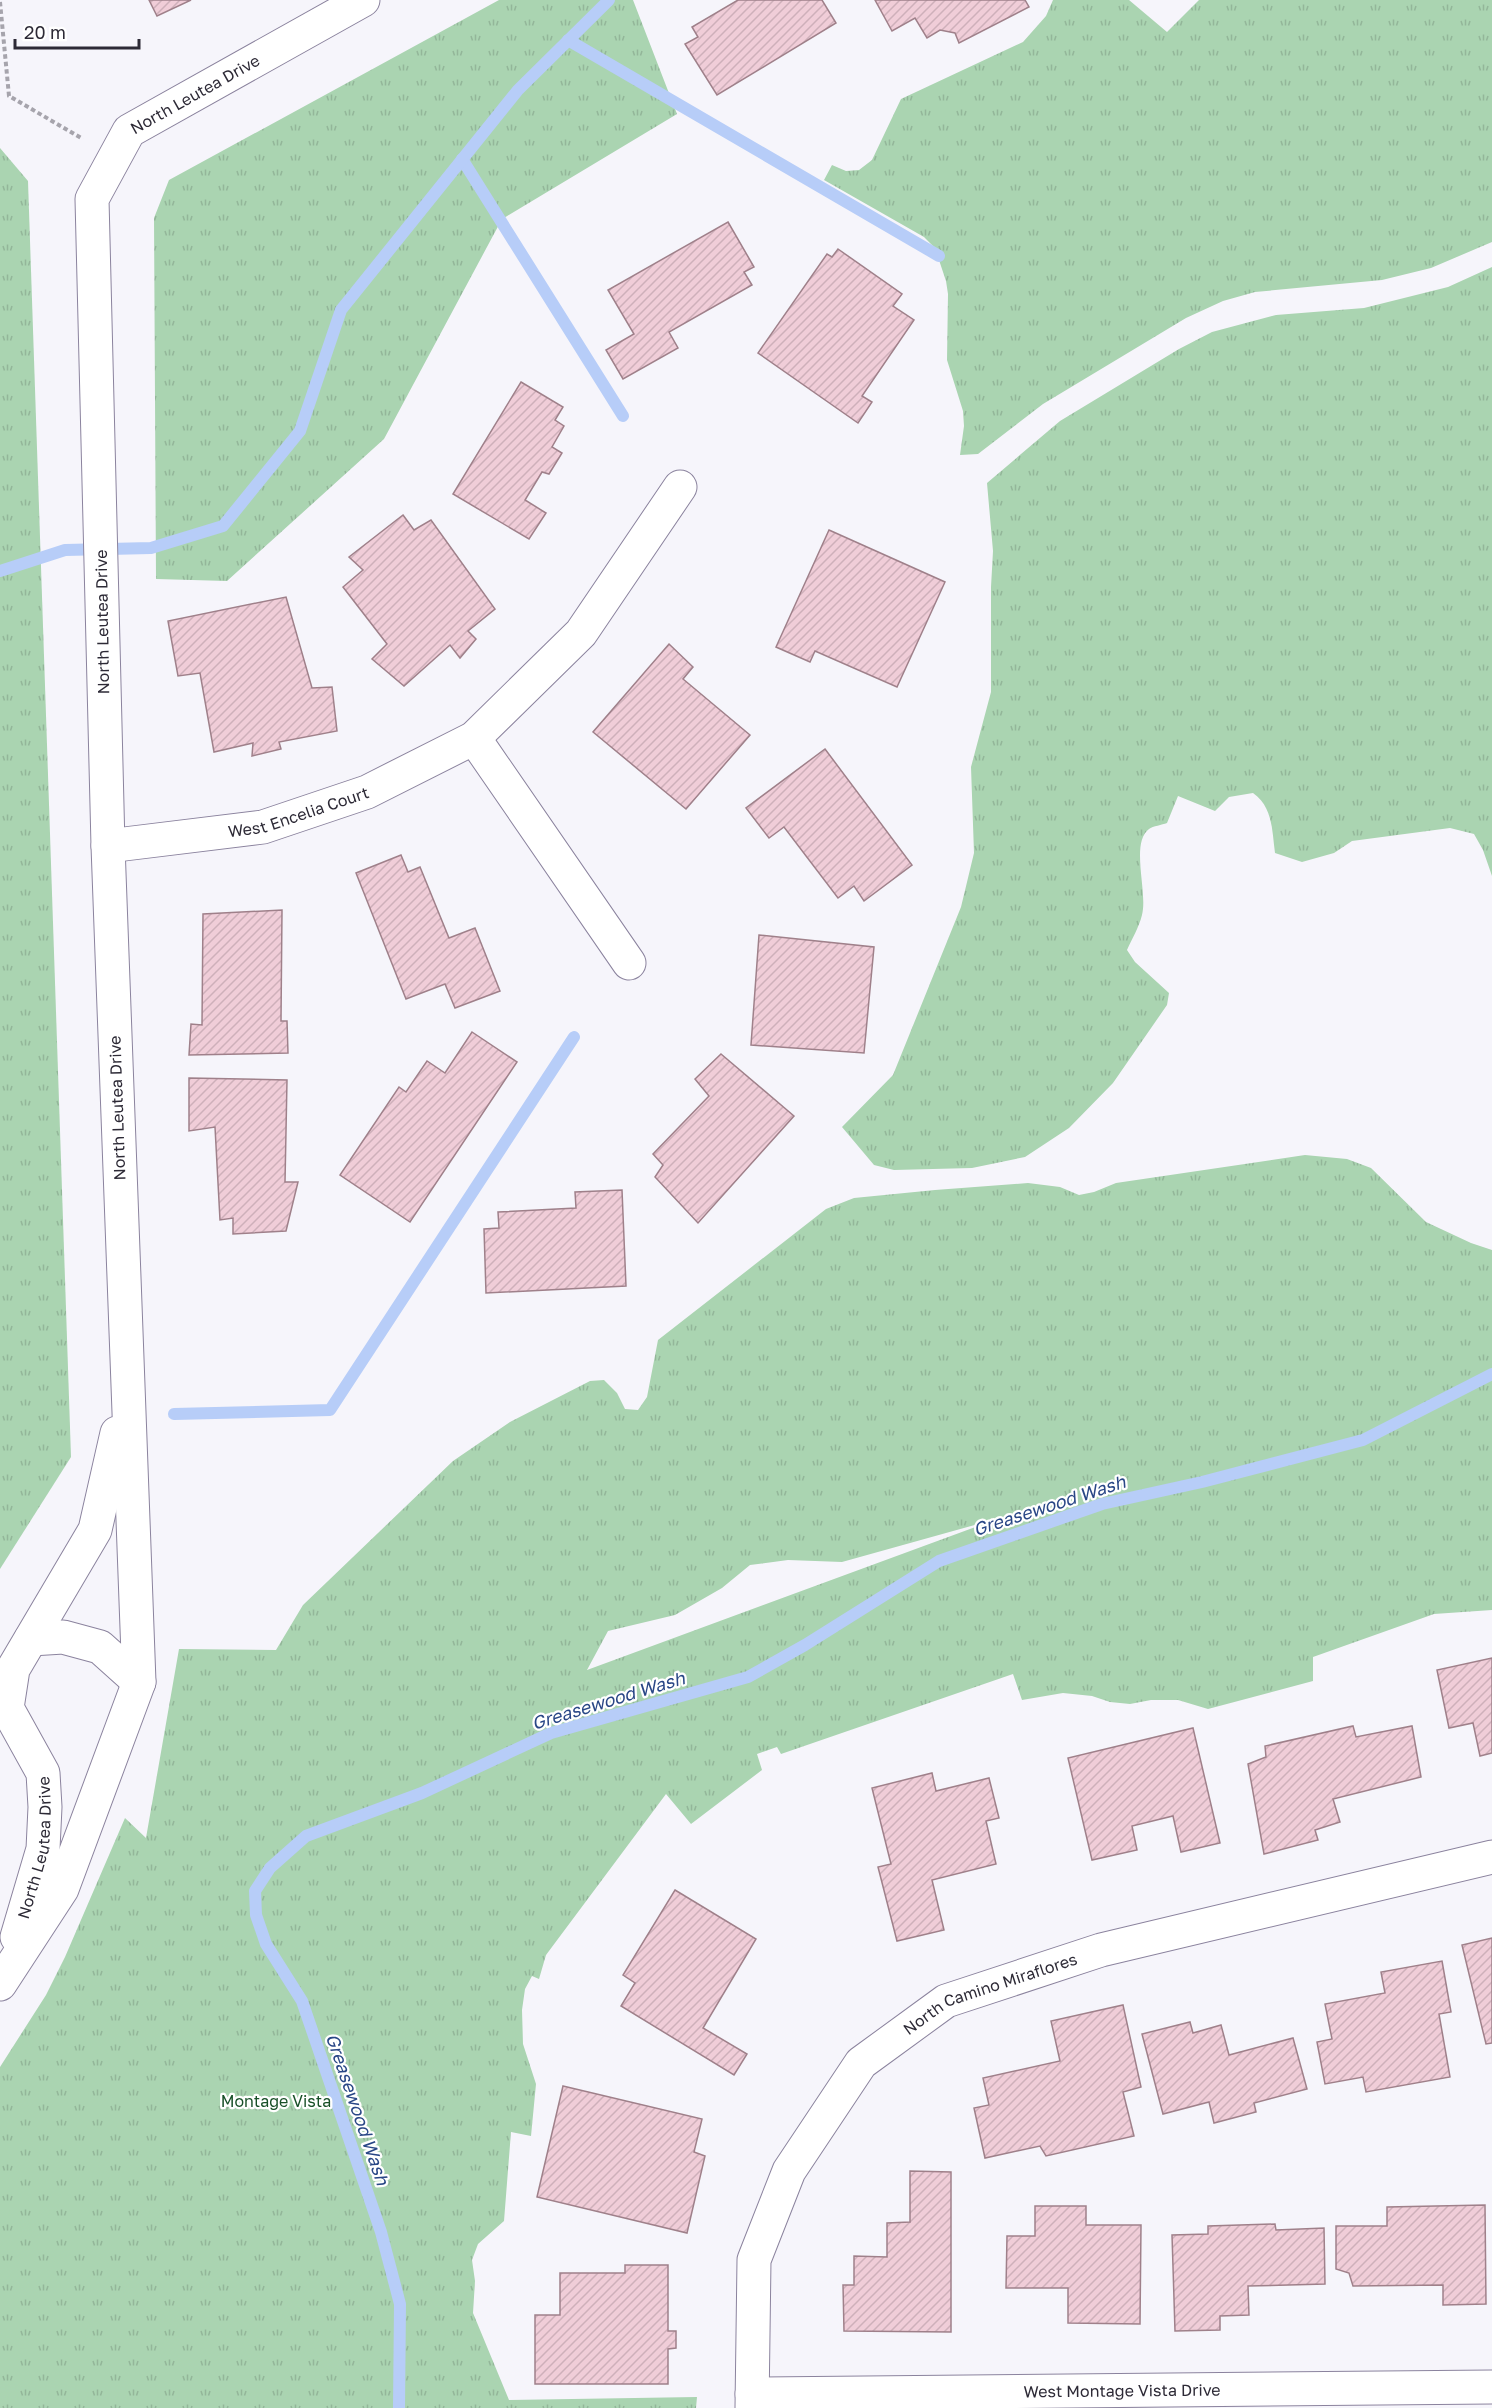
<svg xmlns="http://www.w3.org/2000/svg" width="1492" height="2408" font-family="'Golos Text',sans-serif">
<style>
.grass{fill:url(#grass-tufts);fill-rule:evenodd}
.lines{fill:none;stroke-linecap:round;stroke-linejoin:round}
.stream{stroke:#b7cdf8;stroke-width:12}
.building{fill:url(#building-hatch);stroke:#9f808a;stroke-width:1.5}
.minor-casing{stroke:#8b839e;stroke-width:35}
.path{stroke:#a6a4ac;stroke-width:4;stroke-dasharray:4.5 3;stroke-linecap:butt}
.minor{stroke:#fff;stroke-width:33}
.labels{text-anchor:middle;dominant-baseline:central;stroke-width:4.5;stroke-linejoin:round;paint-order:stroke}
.street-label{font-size:16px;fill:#2d2a36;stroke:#fff}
.park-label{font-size:16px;fill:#185028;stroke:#fff}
.water-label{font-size:18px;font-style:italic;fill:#294786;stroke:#fff}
</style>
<defs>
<pattern id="grass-tufts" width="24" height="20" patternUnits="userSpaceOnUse" patternTransform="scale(1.5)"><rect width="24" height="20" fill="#aad4b1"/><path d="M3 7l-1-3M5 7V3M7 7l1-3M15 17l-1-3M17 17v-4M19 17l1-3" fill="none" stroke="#93b699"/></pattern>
<pattern id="building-hatch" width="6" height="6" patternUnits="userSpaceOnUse" patternTransform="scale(1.5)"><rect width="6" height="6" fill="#f0cdd8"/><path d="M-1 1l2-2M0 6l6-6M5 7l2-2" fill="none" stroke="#ceb0ba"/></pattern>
</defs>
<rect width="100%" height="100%" fill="#f6f5fb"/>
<g class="grass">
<polygon points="499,0 633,0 677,114 502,219 384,439 227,581 156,579 154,218 169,180"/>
<polygon points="1053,0 1129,0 1167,32 1199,0 1492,0 1492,242 1431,268 1382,280 1255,292 1223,301 1186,318 1043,404 978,454 960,455 964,426 963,411 947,360 948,294 946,281 935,248 924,237 824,180 832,165 846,171 859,170 872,160 901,99 1023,42 1046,16"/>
<polygon points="0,148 28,181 71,1457 0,1569"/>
<path d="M1492 267V876L1483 850 1474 834 1450 828 1352 841 1334 853 1302 862 1275 853C1272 831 1273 807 1253 793L1229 797 1215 811 1178 796 1167 823C1162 825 1153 826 1149 829 1130 843 1148 892 1142 915 1139 927 1132 939 1127 950L1135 962 1169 993 1167 1005 1113 1083 1069 1128 1025 1157 972 1168 894 1170 874 1165 842 1127 893 1075 961 907 974 853 971 767 991 692V587L993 551 987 483 1060 421 1179 349 1212 332 1276 315 1364 308 1448 287Z"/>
<path d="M1305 1155 1347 1159 1371 1168 1426 1222 1471 1243 1492 1250V1610L1434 1614 1313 1657V1681L1208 1709 1178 1700H1151L1130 1704 1110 1702 1092 1696 1063 1693 1022 1700 1013 1674 781 1754 777 1747 757 1754 762 1770 691 1824 666 1794 546 1955 539 1979 532 1976 525 1989 522 2010 523 2044 536 2084 531 2136 511 2132 504 2221 478 2244 472 2260 475 2281 473 2313 509 2400 697 2397 696 2408H0V2067L46 1995 65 1957 125 1818 146 1838 179 1649 276 1650 303 1605 453 1461 510 1422 590 1381 604 1380 617 1393 625 1409 638 1410 647 1397 658 1340 826 1209 854 1198 935 1190 1028 1183 1060 1187 1079 1195 1094 1192 1116 1183ZM989 1521V1522L587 1670 608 1631 675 1615 722 1588 750 1565 788 1560 842 1562Z"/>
</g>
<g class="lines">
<g class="stream">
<polyline points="568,40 939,256"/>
<polyline points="462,159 623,416"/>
<polyline points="0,571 65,550 151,548 223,526 300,431 341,310 518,90 609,0"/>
<polyline points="174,1414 330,1410 574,1037"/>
<polyline points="399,2408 400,2304 381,2232 302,2001 266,1944 256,1915 255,1891 270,1868 306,1836 422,1793 551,1733 748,1677 805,1645 939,1561 1102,1504 1202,1482 1363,1440 1492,1374"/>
</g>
</g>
<g class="building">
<polygon points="149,0 191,0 157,16"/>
<polygon points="738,0 822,0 836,23 717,95 685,44 698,37 692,27"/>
<polygon points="875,0 1025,0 1029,7 959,43 955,33 940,30 927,38 915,18 892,31"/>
<polygon points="728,222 754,267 744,272 752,285 669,332 678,348 623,379 606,350 634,334 608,290"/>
<polygon points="838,249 902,294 893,306 914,320 862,396 872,402 858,423 758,353 827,254 832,257"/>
<polygon points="521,382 563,407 555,420 564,426 552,447 562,453 549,474 542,472 525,500 546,513 529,539 453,494"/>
<polygon points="403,515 414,530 431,520 495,609 468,631 476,639 460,658 450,645 404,686 372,659 387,644 343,587 363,570 349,557"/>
<polygon points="829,530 945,582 897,687 815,651 810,662 776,647"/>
<polygon points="286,597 312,688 332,687 337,731 279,742 281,749 252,756 253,743 214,752 200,673 178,676 168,621"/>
<polygon points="669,644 693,667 683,679 750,735 686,809 593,732"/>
<polygon points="825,749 912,865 864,901 854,886 838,898 784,827 769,838 746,808"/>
<polygon points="401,855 408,872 420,867 449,938 475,928 500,991 455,1008 445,984 406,999 356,873"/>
<polygon points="282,910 281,1021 287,1021 288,1053 189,1055 191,1024 202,1025 203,914"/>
<polygon points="759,935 874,947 864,1053 751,1045"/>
<polygon points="472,1032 517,1062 410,1222 340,1175 399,1087 406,1092 427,1061 445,1073"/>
<polygon points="721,1054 794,1116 698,1223 655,1177 663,1165 653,1154 709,1096 695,1079"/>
<polygon points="189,1078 287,1080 285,1182 298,1182 286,1231 233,1234 233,1218 220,1220 215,1127 189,1131"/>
<polygon points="622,1190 626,1286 486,1293 484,1229 499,1228 498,1212 576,1208 575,1192"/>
<polygon points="1492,1658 1492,1753 1480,1756 1473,1723 1449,1728 1437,1670"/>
<polygon points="1353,1726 1356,1737 1412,1726 1421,1777 1333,1799 1340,1822 1315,1830 1318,1840 1264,1854 1248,1764 1266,1757 1265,1746"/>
<polygon points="1193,1728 1220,1843 1181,1852 1173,1816 1132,1826 1137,1850 1092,1860 1068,1758"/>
<polygon points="932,1773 936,1791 989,1778 999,1818 986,1821 996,1864 932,1880 944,1930 897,1941 878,1867 891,1864 872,1788"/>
<polygon points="675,1890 756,1939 703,2028 747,2054 734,2075 621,2006 635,1983 623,1975"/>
<polygon points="1492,1938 1492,2043 1486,2044 1462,1945"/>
<polygon points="1442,1961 1451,2012 1439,2014 1450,2077 1366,2092 1363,2077 1325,2084 1317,2042 1332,2039 1325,2004 1385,1993 1381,1972"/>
<polygon points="1123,2005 1141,2087 1123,2092 1134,2136 1046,2156 1040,2146 985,2158 974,2108 989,2105 983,2078 1060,2061 1051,2021"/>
<polygon points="1190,2022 1193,2033 1221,2025 1229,2055 1293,2038 1307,2089 1254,2103 1256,2112 1214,2123 1209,2102 1163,2114 1142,2034"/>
<polygon points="563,2086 702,2119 694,2152 705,2156 687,2233 537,2197"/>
<polygon points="910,2171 951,2172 951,2332 844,2331 843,2285 854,2285 854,2256 887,2257 887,2223 910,2222"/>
<polygon points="1485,2205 1486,2304 1443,2305 1443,2285 1353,2286 1349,2273 1336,2269 1336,2226 1387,2226 1387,2207"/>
<polygon points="1035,2206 1086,2206 1086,2225 1141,2225 1140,2324 1068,2323 1068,2288 1006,2288 1007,2236 1035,2236"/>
<polygon points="1275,2224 1276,2230 1324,2228 1325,2284 1248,2286 1249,2315 1220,2316 1220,2330 1175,2331 1172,2235 1208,2234 1208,2226"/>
<polygon points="625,2265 668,2265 668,2331 676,2331 676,2348 668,2349 668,2384 535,2384 535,2315 560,2315 560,2273 625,2273"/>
</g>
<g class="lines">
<defs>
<g id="minor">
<polyline points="474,738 629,963"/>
<path id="s1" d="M108 846 263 827 367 792 474 738 581 633 680 487"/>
<polyline points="31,1639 63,1637 100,1647 139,1682"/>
<path id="s2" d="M17 1937 43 1849 45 1807 43 1773 7 1708 13 1669 95 1530 117 1433"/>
<path id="s3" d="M0 1984 62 1889 139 1682 108 846 92 199 129 131 363 0"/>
<path id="s4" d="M752 2394 1492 2387"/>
<path id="s5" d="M752 2408 754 2260 789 2171 861 2063 946 2001 1101 1950 1492 1857"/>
</g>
</defs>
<use href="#minor" class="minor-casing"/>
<polyline class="path" points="0,2 9,96 83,139"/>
<use href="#minor" class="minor"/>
</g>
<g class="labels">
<g class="street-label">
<text stroke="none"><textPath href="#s3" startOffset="1971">North Leutea Drive</textPath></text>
<text transform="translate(102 622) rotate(-91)">North Leutea Drive</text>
<text stroke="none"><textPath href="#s1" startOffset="194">West Encelia Court</textPath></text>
<text transform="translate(117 1108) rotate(-92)">North Leutea Drive</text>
<text stroke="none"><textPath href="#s2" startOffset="92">North Leutea Drive</textPath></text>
<text stroke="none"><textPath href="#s5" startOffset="522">North Camino Miraflores</textPath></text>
<text stroke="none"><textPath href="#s4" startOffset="370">West Montage Vista Drive</textPath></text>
</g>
<g class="park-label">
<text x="276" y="2101">Montage Vista</text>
</g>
<g class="water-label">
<text transform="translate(1049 1505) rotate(-18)">Greasewood Wash</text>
<text transform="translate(608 1700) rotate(-17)">Greasewood Wash</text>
<text transform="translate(358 2109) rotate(71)">Greasewood Wash</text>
</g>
</g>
<path d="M15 39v9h124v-9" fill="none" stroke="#2d2a36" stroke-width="3"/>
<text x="24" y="39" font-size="18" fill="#2d2a36" stroke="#ffffff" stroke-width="4.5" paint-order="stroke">20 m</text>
</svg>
